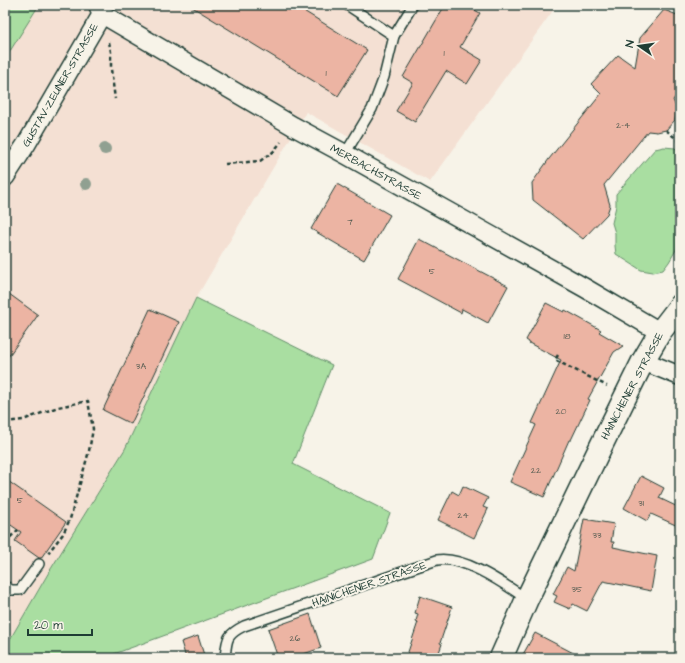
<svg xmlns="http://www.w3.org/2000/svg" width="685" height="663" font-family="'Architects Daughter',sans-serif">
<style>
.built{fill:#f4e0d3}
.green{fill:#a9dea1;stroke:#648e6a}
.building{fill:#ecb4a3;stroke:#1f3d34}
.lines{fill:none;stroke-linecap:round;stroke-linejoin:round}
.service-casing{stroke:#1f3d34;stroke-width:12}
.minor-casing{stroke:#1f3d34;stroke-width:21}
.secondary-casing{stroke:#1f3d34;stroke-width:25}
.path{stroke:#1f3d34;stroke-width:2.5;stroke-dasharray:4 3;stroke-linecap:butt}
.service{stroke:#f7f3e8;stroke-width:9}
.minor{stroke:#f7f3e8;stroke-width:18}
.secondary{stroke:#f7f3e8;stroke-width:22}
.tree{fill:#90a091}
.labels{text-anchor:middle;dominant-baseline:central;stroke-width:4;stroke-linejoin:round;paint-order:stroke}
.number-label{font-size:9px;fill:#525b50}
.street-label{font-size:11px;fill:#1f3d34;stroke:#f7f3e8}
</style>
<rect width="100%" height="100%" fill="#f7f3e8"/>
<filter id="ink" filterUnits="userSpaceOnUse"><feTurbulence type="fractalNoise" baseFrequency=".025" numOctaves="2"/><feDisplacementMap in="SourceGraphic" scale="8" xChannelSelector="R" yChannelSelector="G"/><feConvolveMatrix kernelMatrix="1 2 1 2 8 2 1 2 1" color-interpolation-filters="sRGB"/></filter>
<g filter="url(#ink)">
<polygon class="built" points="5,5 557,5 430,182 306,112 196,298 125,449 49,572 5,648"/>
<g class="green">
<polygon points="5,5 39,5 5,59"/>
<polygon points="664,147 675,148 680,153 680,243 669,262 663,270 653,272 641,270 616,254 615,246 615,233 612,223 616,206 616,194 655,149"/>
<polygon points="196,298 332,365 293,464 390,513 373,559 103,658 5,658 5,648 49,572 125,449"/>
</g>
<g class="building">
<polygon points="189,5 294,5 367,50 338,96"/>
<polygon points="445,5 466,5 480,13 460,47 482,60 467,84 446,71 415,122 396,111 413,83 403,77"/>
<polygon points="664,10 680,16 680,91 673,100 677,109 675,120 666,130 657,132 648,131 604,185 610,205 607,214 583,239 533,200 532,183 549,159 601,94 591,84 618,55 635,67 640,38"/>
<polygon points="337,184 390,215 364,260 311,229"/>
<polygon points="419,239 508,286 488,323 462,309 461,313 398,279"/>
<polygon points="5,291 38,315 5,361"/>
<polygon points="546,303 564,312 565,310 601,330 599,332 623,346 614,352 588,399 590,400 571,440 569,440 544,497 510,482 536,425 532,423 561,360 529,343 529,342 526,340"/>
<polygon points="150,309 179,322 131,424 103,410"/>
<polygon points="641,476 664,488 659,498 680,508 680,527 651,514 647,521 624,508"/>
<polygon points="5,479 66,522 41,558 39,558 15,541 21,532 5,521"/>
<polygon points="463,486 488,498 483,507 488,509 474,538 438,520 452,491 459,495"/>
<polygon points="584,519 614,524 611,542 614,542 613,547 657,556 651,591 603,581 587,611 573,604 570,609 554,602 557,596 553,594 567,567 574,571"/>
<polygon points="420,596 452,607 440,643 442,644 437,658 406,658 418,622 416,621 418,614 415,613"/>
<polygon points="310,614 321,648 292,658 278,658 268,629"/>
<polygon points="535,633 583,658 521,658"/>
<polygon points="198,636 204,655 194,658 186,658 181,642"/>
</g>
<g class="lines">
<defs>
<g id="service">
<polyline points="347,5 394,36"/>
<polyline points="345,154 372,109 384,77 394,36 413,5"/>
<polyline points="5,586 11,590 20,590 39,564"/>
<path d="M225 658C227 639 226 635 244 626L437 560C465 556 504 584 527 599"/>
</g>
<g id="minor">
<polyline points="98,5 102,14 293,126 345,154 585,288 660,332"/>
<polyline points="5,177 27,143 102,14"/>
<polyline points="643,361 680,376"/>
</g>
<polyline id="secondary" points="501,658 527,599 602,444 643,361 660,332 680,306"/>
</defs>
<use href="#service" class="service-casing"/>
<use href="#minor" class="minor-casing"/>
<use href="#secondary" class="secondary-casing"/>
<g class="path">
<polyline points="5,5 6,5"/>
<polyline points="109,42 111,52 111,69 115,99"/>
<polyline points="666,130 680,142"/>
<polyline points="225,164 260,161 273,152 281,142"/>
<polyline points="558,355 555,360 607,386"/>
<polyline points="5,422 23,420 58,407 88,401 93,429 89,451 70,519 63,534 48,553"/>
<polyline points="5,542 18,530"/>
</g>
<use href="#service" class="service"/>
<use href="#minor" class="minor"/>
<use href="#secondary" class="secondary"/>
</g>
<g class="tree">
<circle cx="105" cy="149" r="6"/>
<circle cx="86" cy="184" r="6"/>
</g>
</g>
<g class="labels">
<g class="number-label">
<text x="444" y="53">1</text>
<text x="326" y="73">1</text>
<text x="623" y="125">2-4</text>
<text x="350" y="222">7</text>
<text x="432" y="271">5</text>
<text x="567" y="336">18</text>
<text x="141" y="366">3A</text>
<text x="561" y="411">20</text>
<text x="536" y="470">22</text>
<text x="20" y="500">5</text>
<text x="641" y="503">31</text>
<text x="463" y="515">24</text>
<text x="597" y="535">33</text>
<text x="577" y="589">35</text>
<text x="295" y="638">26</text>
</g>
<g class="street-label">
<text transform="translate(60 85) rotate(-60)">GUSTAV-ZEUNER-STRASSE</text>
<text transform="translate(376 172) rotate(29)">MERBACHSTRASSE</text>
<text transform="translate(632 386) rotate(-62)">HAINICHENER STRASSE</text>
<text transform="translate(369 584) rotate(-19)">HAINICHENER STRASSE</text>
</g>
</g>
<rect width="685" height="663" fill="none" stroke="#f7f3e8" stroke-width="20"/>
<rect x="10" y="10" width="665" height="643" fill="none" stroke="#1f3d34" stroke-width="1.5" filter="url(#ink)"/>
<g transform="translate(639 46) rotate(283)" stroke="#f7f3e8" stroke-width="3" paint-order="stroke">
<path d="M0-3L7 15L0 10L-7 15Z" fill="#1f3d34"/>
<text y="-6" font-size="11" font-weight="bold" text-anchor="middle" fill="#1f3d34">N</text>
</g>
<path d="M28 629v6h64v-6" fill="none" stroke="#1f3d34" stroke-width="2"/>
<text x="34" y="629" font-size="12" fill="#1f3d34" stroke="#f7f3e8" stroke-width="3" paint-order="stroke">20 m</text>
</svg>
